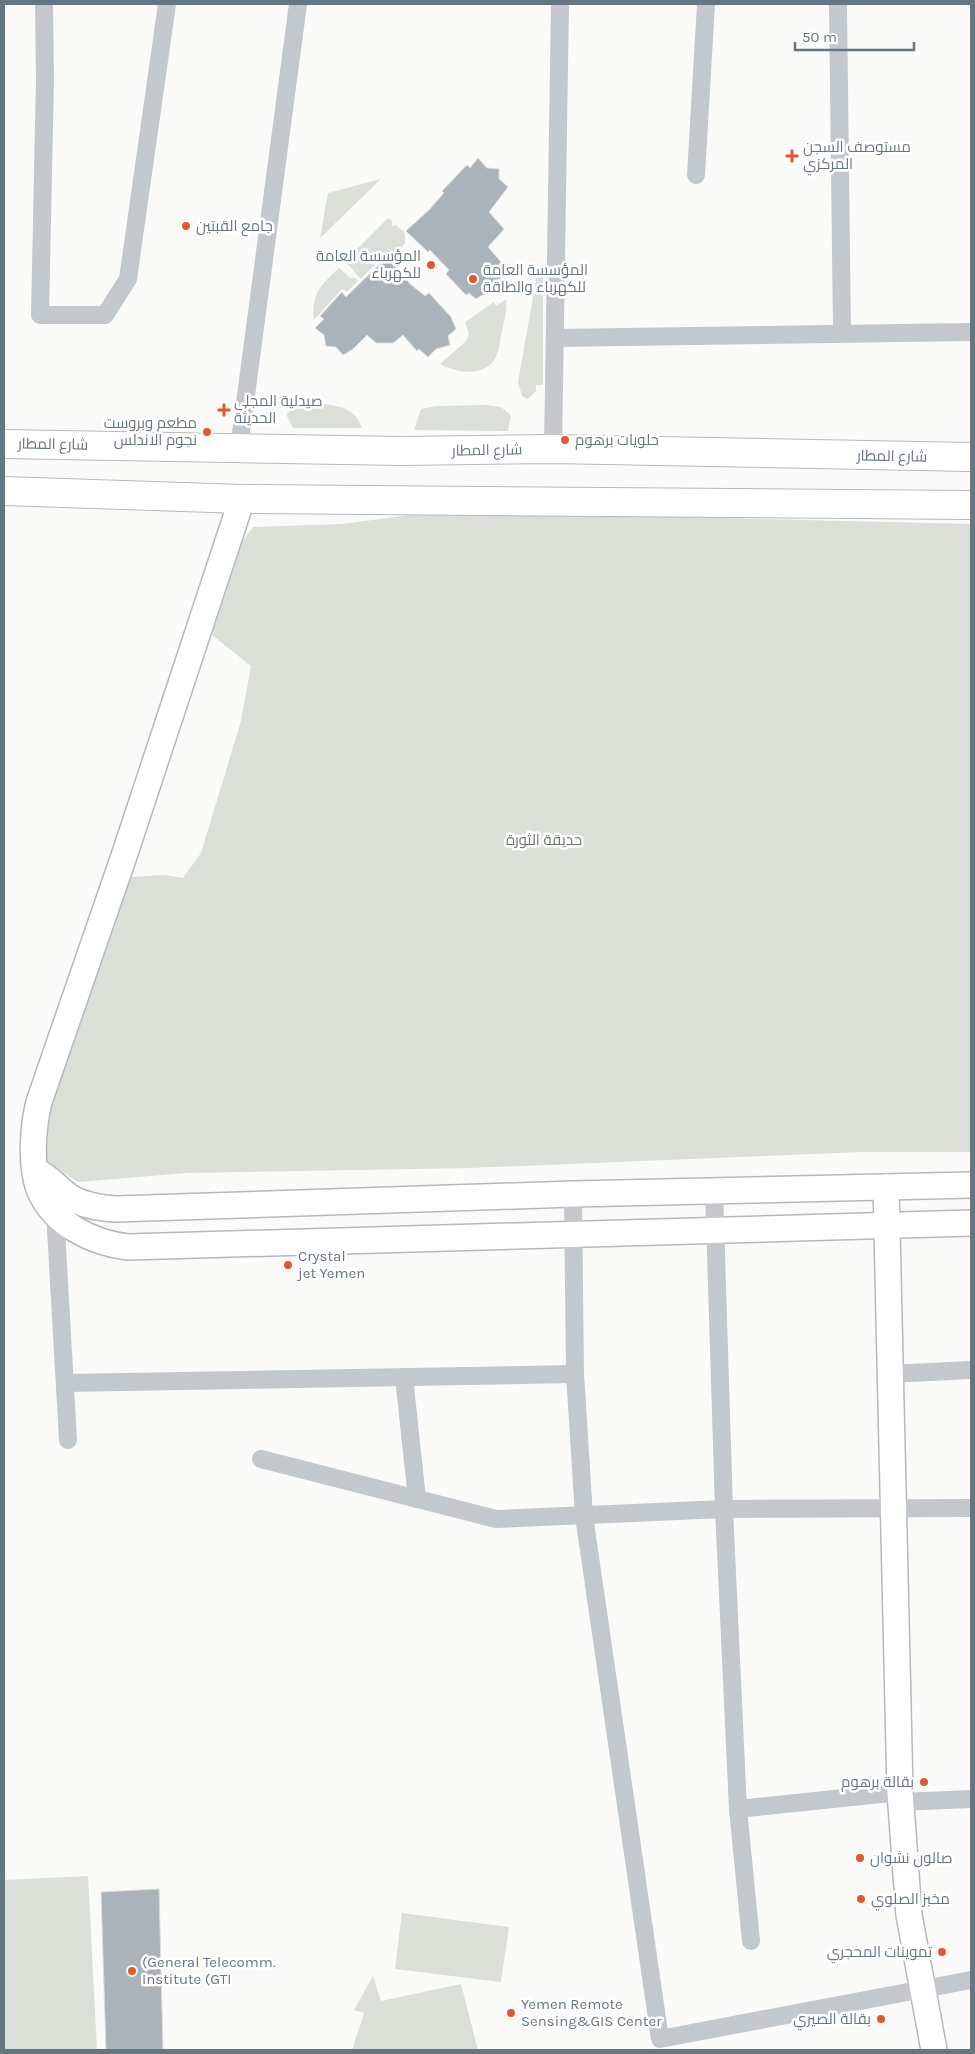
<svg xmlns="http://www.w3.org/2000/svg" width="975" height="2054" font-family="Karla,Cairo,sans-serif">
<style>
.green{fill:#dadfd7}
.building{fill:#aab3b9;stroke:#dcdcda}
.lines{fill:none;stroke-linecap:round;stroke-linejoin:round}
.secondary-casing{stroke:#b3babf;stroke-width:28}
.primary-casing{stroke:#b5babe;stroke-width:30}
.street{stroke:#c3c8cc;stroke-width:18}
.secondary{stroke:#fff;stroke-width:25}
.primary{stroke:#fff;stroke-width:28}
.poi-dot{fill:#e4572e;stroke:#fff;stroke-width:2}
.labels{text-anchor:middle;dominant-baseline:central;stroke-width:5;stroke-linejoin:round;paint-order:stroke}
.poi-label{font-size:15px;fill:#657683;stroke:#fff;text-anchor:start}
.street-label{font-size:15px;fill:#657683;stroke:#fff}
.park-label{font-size:15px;fill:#687a64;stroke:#fff}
</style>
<rect width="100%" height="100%" fill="#fafaf8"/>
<g class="green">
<polygon points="381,179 320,238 328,193"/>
<polygon points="388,218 392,221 392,226 396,225 405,233 405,243 392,259 379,260 361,279 345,261"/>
<path d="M339 268 350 278H355L358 281 347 292 342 289 314 320C311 293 321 285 339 268Z"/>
<polygon points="537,275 543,276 543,385 536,385 536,391 528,399 522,396 518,382"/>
<path d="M506 299C508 309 504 320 502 330 500 338 500 349 496 357 484 378 457 373 440 364L466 341 469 334 465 322 494 302 496 306Z"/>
<path d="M301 403C323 404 355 402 362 428H293L286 414Z"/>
<polygon points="486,405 501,407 511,415 508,431 414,430 421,409 437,406"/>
<polygon points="411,515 637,516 971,524 971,1152 863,1152 470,1168 187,1173 78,1182 47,1162 44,1125 118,898 131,877 164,875 183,878 201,853 241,721 251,666 212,635 234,553 253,527 342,524"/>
<polygon points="88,1876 97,2050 4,2050 4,1880"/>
<polygon points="402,1913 509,1927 501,1982 395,1969"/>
<polygon points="373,1976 381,2001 461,1984 478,2050 352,2050 364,2013 354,2010"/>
</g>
<g class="building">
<polygon points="478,158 487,168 499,169 499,179 508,187 489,212 504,229 488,247 501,262 499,264 509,273 498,280 500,289 495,293 482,295 476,299 469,293 466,295 446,274 449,270 430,250 428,252 406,231 429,210 444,193 442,191 467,165 470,168"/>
<polygon points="385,259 391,261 410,284 425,296 429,293 451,317 456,329 448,336 450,345 436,349 428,357 419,349 417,351 403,335 393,343 376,343 367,335 353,349 343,355 336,347 326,346 324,335 315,328 324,319 320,316 342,292 346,297"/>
<polygon points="159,1889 163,2050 106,2050 101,1892"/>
</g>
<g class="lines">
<defs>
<g id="secondary">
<path d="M242 499 124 856 39 1102C33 1126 30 1165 39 1189 53 1224 93 1243 128 1247L971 1223"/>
<path d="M36 1171C50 1177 58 1189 70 1197 84 1206 100 1208 116 1209L573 1194 971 1185"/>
<polyline points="886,1187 900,1792 909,1915 934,2050"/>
</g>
<g id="primary">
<polyline points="4,444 403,451 553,449 971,457"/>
<polyline points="4,491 242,499 971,505"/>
</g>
</defs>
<use href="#secondary" class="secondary-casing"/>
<use href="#primary" class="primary-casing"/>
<g class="street">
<polyline points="44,4 45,79 40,315 105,315 128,279 167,4"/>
<polyline points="838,4 842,333"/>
<polyline points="696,175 706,4"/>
<polyline points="555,338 971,332"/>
<polyline points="239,448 298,4"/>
<polyline points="553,449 560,4"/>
<polyline points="714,1190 724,1509 738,1809 751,1941"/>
<polyline points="573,1194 575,1374 584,1516 660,2039 971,1980"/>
<polyline points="55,1212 68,1440"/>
<polyline points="890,1374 971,1370"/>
<polyline points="404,1377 417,1499"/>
<polyline points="65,1383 575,1374"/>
<polyline points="261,1459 496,1519 724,1509 971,1508"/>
<polyline points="901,1802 971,1799"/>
<polyline points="738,1809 900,1792"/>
</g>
<use href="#secondary" class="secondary"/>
<use href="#primary" class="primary"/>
</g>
<g class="poi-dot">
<path d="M789.5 148.5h5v5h5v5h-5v5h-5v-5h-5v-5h5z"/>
<circle cx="186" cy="226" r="5"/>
<circle cx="431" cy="265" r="5"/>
<circle cx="473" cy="279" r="5"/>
<path d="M221.5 402.5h5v5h5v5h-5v5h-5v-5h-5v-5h5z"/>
<circle cx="207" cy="432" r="5"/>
<circle cx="565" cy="440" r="5"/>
<circle cx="288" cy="1265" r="5"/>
<circle cx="924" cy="1782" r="5"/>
<circle cx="860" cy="1858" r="5"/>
<circle cx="861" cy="1899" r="5"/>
<circle cx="942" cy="1952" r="5"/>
<circle cx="132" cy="1971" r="5"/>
<circle cx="511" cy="2013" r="5"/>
<circle cx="881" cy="2019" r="5"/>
</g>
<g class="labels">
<g class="poi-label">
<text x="803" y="147">مستوصف السجن<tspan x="803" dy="17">المركزي</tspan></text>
<text x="196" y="226">جامع القبتين</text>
<text x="421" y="256" text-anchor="end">المؤسسة العامة<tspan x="421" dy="17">للكهرباء</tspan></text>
<text x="483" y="270">المؤسسة العامة<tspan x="483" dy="17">للكهرباء والطاقة</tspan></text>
<text x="234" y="401">صيدلية المجلي<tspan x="234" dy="17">الحديثة</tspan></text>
<text x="197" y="423" text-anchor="end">مطعم وبروست<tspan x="197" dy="17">نجوم الاندلس</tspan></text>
<text x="575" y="440">حلويات برهوم</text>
<text x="298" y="1256">Crystal<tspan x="298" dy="17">jet Yemen</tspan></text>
<text x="914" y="1782" text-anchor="end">بقالة برهوم</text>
<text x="870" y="1858">صالون نشوان</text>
<text x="871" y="1899">مخبز الصلوي</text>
<text x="932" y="1952" text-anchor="end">تموينات المحجري</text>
<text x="142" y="1962">(General Telecomm.<tspan x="142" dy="17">Institute (GTI</tspan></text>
<text x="521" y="2004">Yemen Remote<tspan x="521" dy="17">Sensing&amp;GIS Center</tspan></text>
<text x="871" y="2019" text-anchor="end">بقالة الصيري</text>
</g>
<g class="street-label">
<text transform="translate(53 444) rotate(1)">شارع المطار</text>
<text transform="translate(487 450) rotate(-1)">شارع المطار</text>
<text transform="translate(892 456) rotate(1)">شارع المطار</text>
</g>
<g class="park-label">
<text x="544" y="840">حديقة الثورة</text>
</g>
</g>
<rect width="975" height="2054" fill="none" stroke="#657683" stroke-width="10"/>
<path d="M795 42v8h119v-8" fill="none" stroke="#657683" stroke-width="2.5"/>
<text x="802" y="42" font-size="15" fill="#657683" stroke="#ffffff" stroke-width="4" paint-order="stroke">50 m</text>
</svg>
